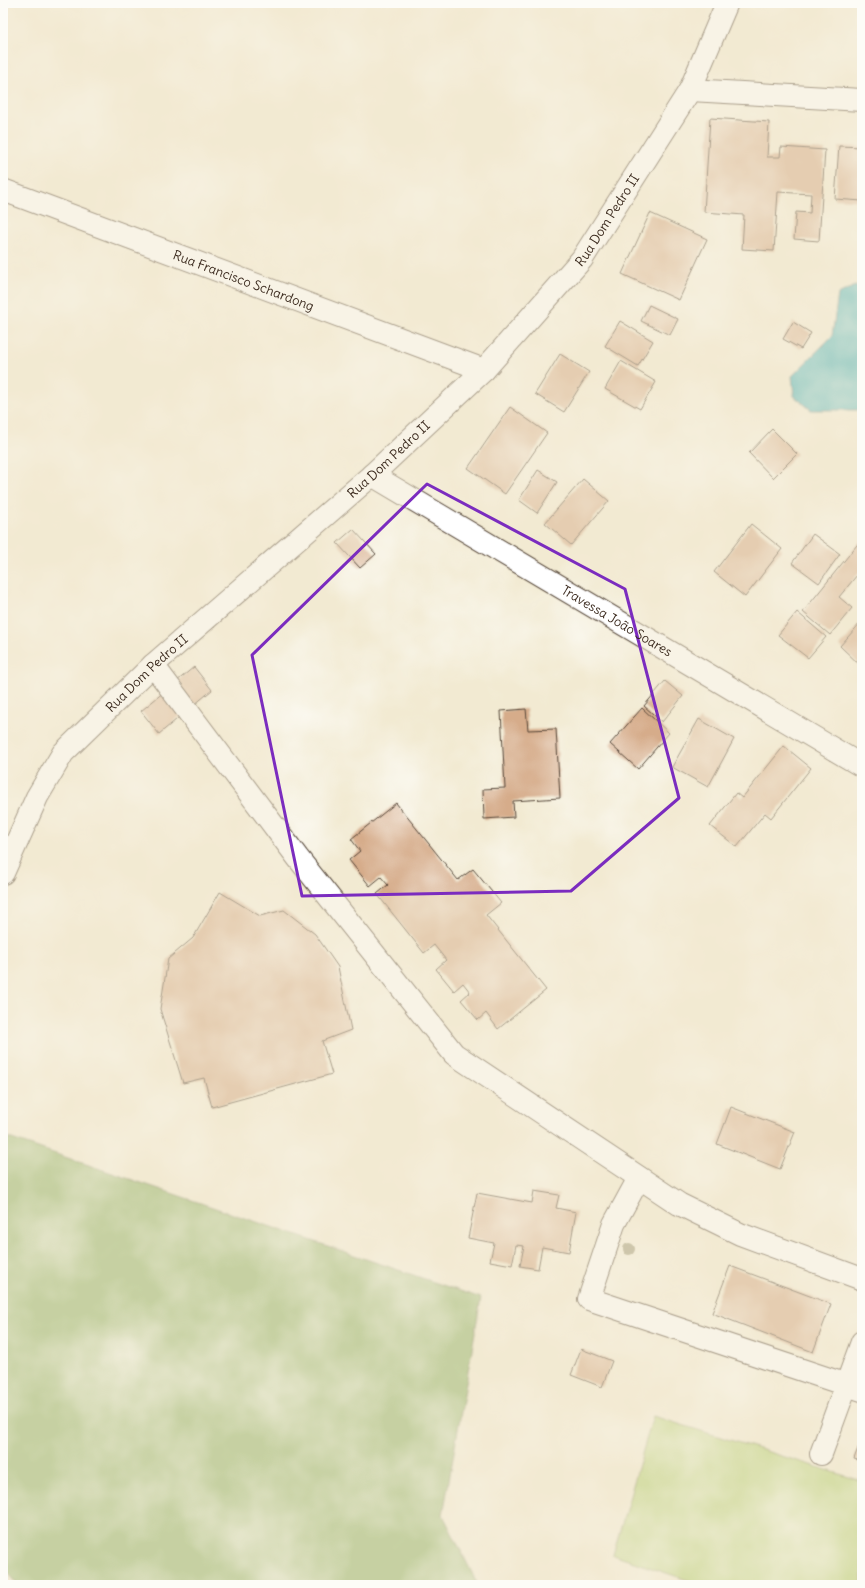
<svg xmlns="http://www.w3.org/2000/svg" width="865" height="1588" font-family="Delius,sans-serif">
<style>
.green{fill:#b5d076;stroke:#787d4a}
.forest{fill:#90b267;stroke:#666e42}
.water{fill:#3fafb7;stroke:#3d6c6a}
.building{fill:#d6ac8a}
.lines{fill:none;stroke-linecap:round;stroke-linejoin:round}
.minor-casing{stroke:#564739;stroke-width:24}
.minor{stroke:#fff;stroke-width:22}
.tree{fill:#a29c7d}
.marked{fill:none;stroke:#7b2cbf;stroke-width:3;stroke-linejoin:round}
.labels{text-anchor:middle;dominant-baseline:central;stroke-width:3;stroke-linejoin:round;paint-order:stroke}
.street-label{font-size:13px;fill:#3b2a1e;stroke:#fdfcf7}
</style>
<rect width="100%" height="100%" fill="#fdfcf7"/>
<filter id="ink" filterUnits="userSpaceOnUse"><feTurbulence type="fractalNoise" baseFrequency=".025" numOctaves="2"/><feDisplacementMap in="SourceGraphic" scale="8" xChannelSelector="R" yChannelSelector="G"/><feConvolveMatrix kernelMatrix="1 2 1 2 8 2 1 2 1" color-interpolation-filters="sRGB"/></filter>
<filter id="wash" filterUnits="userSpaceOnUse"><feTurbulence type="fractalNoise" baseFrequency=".012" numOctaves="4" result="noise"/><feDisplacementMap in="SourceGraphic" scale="16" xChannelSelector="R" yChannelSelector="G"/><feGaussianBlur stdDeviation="0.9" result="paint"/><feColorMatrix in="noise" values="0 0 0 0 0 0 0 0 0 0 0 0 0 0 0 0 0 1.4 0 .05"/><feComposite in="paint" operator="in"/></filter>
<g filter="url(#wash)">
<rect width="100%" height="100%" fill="#f2ead2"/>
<polygon class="green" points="653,1416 862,1481 862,1585 702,1585 613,1555"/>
<polygon class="forest" points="3,1136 481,1298 443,1515 478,1585 18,1585 3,1566"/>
<polygon class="water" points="855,286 862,288 862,410 811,410 794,396 792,376 832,336 838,294"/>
<g id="blocks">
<g class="building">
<polygon points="710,118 769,122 767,157 780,157 781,147 825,150 819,241 794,239 796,212 810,213 811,194 778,192 774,251 742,249 744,215 704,212"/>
<polygon points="839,146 862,147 862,201 835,199"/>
<polygon points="650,213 707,239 679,300 622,274"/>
<polygon points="649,305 678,319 670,335 641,321"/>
<polygon points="620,321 653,341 638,366 605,346"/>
<polygon points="793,322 811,333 801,349 783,339"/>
<polygon points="560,354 589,372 564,412 535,394"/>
<polygon points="621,361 656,382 640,409 605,389"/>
<polygon points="510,407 547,433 505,494 468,468"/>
<polygon points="772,429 797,454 773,478 749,453"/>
<polygon points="538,470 557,482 537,513 519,500"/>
<polygon points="583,479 609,501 571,545 545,523"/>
<polygon points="751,524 782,549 745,597 714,572"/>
<polygon points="353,529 376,554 360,568 337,543"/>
<polygon points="813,534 840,554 819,583 792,563"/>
<polygon points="861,540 862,569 839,597 852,608 830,635 803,612"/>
<polygon points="797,612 826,637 808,658 778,635"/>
<polygon points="862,621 862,667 840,646"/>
<polygon points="194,667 212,690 159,734 141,711"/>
<polygon points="665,681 683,696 662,722 644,706"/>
<polygon points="642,708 669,733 638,769 610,744"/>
<polygon points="526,709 528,730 556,729 560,798 513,801 514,817 484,819 483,789 505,788 501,711"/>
<polygon points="699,719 734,739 708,787 672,767"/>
<polygon points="784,746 811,768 771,818 765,813 737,847 710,826 736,793 742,798"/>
<polygon points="396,803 458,880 473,869 501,903 486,915 546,990 498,1029 486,1013 478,1020 461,1000 470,992 463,983 454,991 436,969 446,960 434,945 424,953 377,894 388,885 381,877 370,886 349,860 360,851 351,839"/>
<polygon points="220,892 260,916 284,910 315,934 338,967 351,1030 322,1041 332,1074 212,1107 204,1078 183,1083 160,1009 168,959 193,938"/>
<polygon points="731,1107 795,1132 780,1169 717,1144"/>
<polygon points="534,1191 559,1195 556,1208 576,1212 569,1252 542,1247 538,1269 520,1266 524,1246 516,1245 512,1265 490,1261 494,1243 468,1238 477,1193 532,1203"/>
<polygon points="730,1266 831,1304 813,1352 712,1313"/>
<polygon points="581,1349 612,1361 602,1387 571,1375"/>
<polygon points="862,1437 862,1461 854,1459"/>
</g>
</g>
</g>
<g filter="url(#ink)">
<use href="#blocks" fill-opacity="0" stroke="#564739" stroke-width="1"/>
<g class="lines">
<defs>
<g id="minor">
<polyline points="690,90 862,100"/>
<path id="s1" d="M3 190 484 370"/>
<path id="s2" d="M372 475 862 766"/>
<polyline points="153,665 298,858 454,1054 679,1204 740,1234 862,1279"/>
<path id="s3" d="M3 873 37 797 63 753 153 665 372 475 484 370 582 259 690 90 727 3"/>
<polyline points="639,1178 614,1224 589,1299 862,1390"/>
<polyline points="821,1454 862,1342"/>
</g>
</defs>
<use href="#minor" class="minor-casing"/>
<use href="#minor" class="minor"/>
</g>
<circle class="tree" cx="629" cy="1249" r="6"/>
</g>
<path d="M0 0H865V1588H0ZM427 484 625 589 679 798 571 891 302 896 252 655Z" fill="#f2ead2" fill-opacity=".55" fill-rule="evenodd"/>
<path class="marked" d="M427 484 625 589 679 798 571 891 302 896 252 655Z"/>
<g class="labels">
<g class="street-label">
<text stroke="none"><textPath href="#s3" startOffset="898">Rua Dom Pedro II</textPath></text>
<text stroke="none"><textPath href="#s1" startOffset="257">Rua Francisco Schardong</textPath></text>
<text stroke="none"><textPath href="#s3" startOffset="573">Rua Dom Pedro II</textPath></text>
<text stroke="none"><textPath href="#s2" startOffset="285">Travessa João Soares</textPath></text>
<text stroke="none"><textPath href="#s3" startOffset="250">Rua Dom Pedro II</textPath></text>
</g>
</g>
<rect width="865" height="1588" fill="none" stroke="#fdfcf7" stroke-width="16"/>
</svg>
